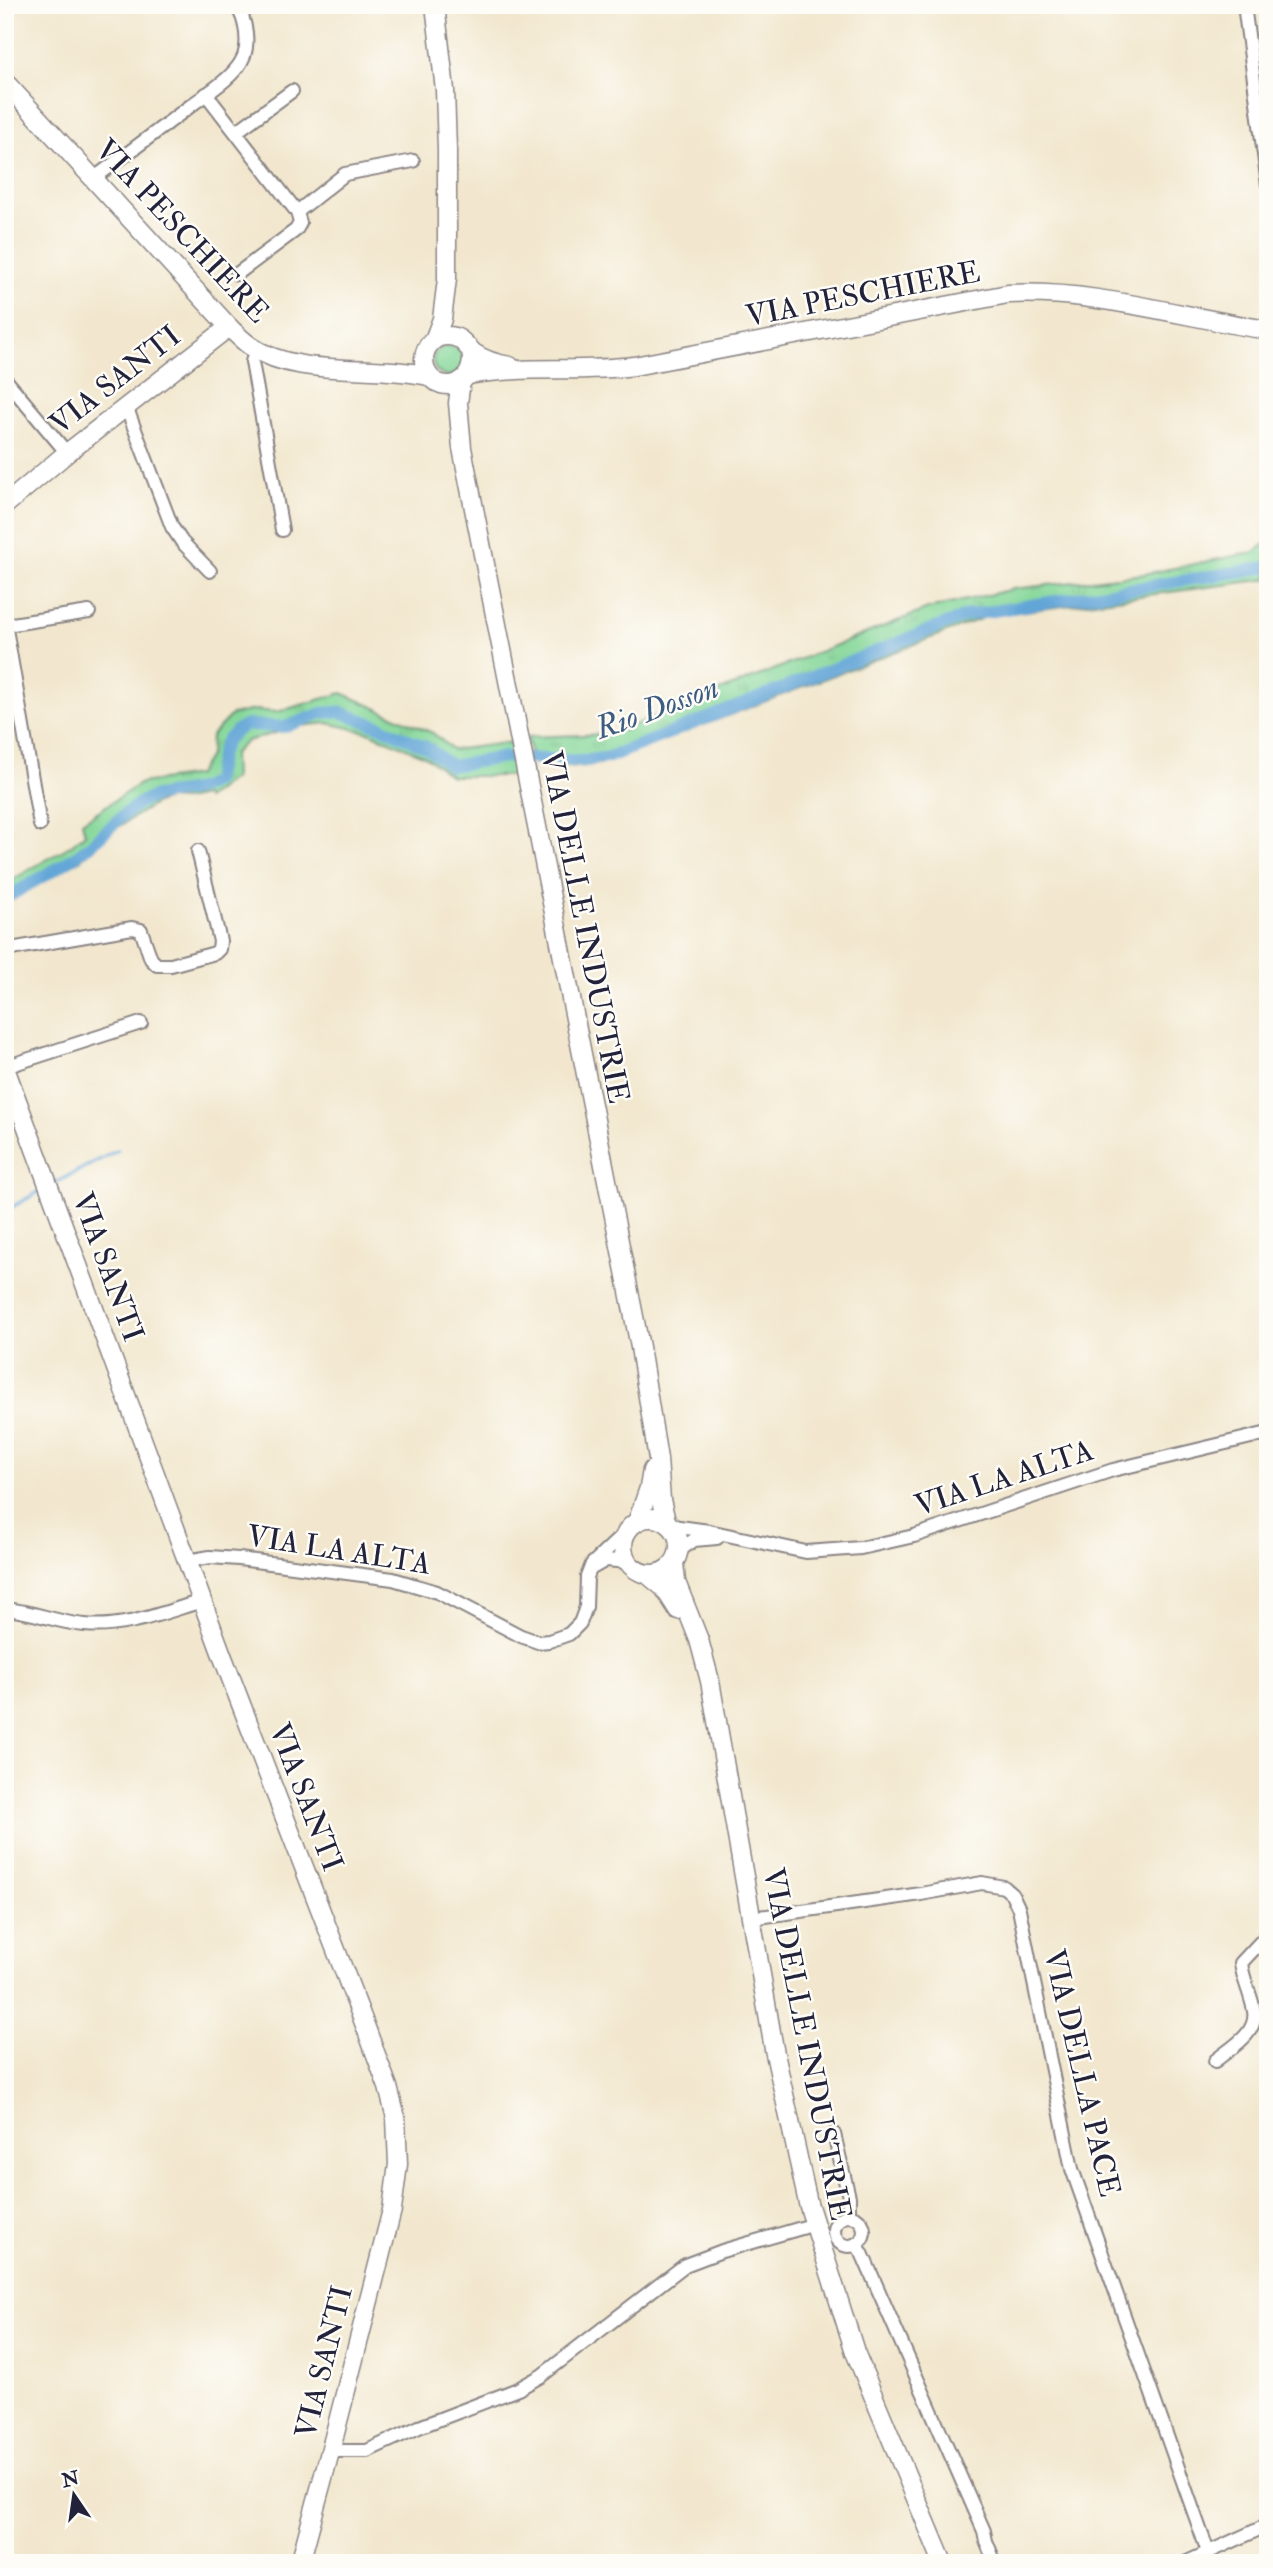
<svg xmlns="http://www.w3.org/2000/svg" width="1273" height="2568" font-family="'IM FELL Double Pica',serif">
<style>
.grass{fill:url(#grass-tufts);stroke:#547c6a;stroke-width:2}
.lines{fill:none;stroke-linecap:round;stroke-linejoin:round}
.stream{stroke:#62a5d7;stroke-width:3.5}
.canal{stroke:#62a5d7;stroke-width:12}
.street-casing{stroke:#8a8484;stroke-width:16}
.secondary-casing{stroke:#8a8484;stroke-width:21}
.street{stroke:#fff;stroke-width:12}
.secondary{stroke:#fff;stroke-width:18}
.labels{text-anchor:middle;dominant-baseline:central;stroke-width:5;stroke-linejoin:round;paint-order:stroke}
.street-label{font-size:30px;fill:#22223b;stroke:#fdfcf7}
.water-label{font-size:32px;font-style:italic;fill:#3f5d81;stroke:#fdfcf7}
</style>
<defs>
<pattern id="grass-tufts" width="24" height="20" patternUnits="userSpaceOnUse" patternTransform="scale(1.75)"><rect width="24" height="20" fill="#85d799"/><path d="M3 7l-1-3M5 7V3M7 7l1-3M15 17l-1-3M17 17v-4M19 17l1-3" fill="none" stroke="#73b885"/></pattern>
</defs>
<rect width="100%" height="100%" fill="#fdfcf7"/>
<filter id="ink" filterUnits="userSpaceOnUse"><feTurbulence type="fractalNoise" baseFrequency=".0143" numOctaves="2"/><feDisplacementMap in="SourceGraphic" scale="14" xChannelSelector="R" yChannelSelector="G"/><feConvolveMatrix kernelMatrix="1 2 1 2 8 2 1 2 1" color-interpolation-filters="sRGB"/></filter>
<filter id="wash" filterUnits="userSpaceOnUse"><feTurbulence type="fractalNoise" baseFrequency=".00686" numOctaves="4" result="noise"/><feDisplacementMap in="SourceGraphic" scale="28" xChannelSelector="R" yChannelSelector="G"/><feGaussianBlur stdDeviation="1.57" result="paint"/><feColorMatrix in="noise" values="0 0 0 0 0 0 0 0 0 0 0 0 0 0 0 0 0 1.4 0 .05"/><feComposite in="paint" operator="in"/></filter>
<g filter="url(#wash)">
<rect width="100%" height="100%" fill="#f2e7ce"/>
<g class="grass">
<circle cx="448" cy="361" r="15"/>
<polygon points="1268,542 1268,579 988,616 605,763 579,767 533,763 527,737 611,734 928,609 1013,589 1144,574 1229,557 1253,553"/>
<polygon points="342,693 433,733 453,750 511,742 518,776 451,776 425,756 371,733 328,723 300,726 247,741 233,754 234,778 206,799 204,796 184,800 167,799 156,803 115,829 80,860 5,904 5,884 70,846 85,834 82,822 141,783 197,775 210,754 211,736 231,715 254,710 277,712"/>
</g>
<g class="lines">
<g class="stream">
<polyline points="55,1183 118,1150"/>
<polyline points="5,1211 42,1190"/>
</g>
<path class="canal" d="M5 899C31 882 60 869 84 850 103 836 118 817 138 804 161 788 192 798 215 781L221 752 227 740 237 730 247 725 285 727 322 713 340 712 379 726 428 748 451 766 506 757 583 761 609 757 968 615 1268 567"/>
</g>
</g>
<g filter="url(#ink)">
<g class="lines">
<defs>
<g id="street">
<polyline points="1244,5 1268,185"/>
<polyline points="206,94 297,212"/>
<polyline points="236,132 292,91"/>
<path d="M93 179C127 154 160 129 193 104 209 92 231 79 241 62 251 46 246 19 236 5"/>
<polyline points="237,274 296,230 300,223 297,212 345,174 413,161"/>
<polyline points="256,348 252,362 282,530"/>
<polyline points="5,379 67,453"/>
<polyline points="124,408 129,414 172,527 182,542 210,571"/>
<polyline points="5,623 40,825"/>
<polyline points="6,625 89,612"/>
<polyline points="5,950 132,928 141,930 151,959 157,965 171,965 215,953 219,949 220,941 198,851"/>
<polyline points="5,1067 141,1023"/>
<polyline points="672,1526 709,1531 806,1552 861,1548 914,1536 1113,1470 1268,1433"/>
<polyline points="680,1550 694,1540 717,1538"/>
<polyline points="187,1561 210,1557 239,1559 393,1579 437,1592 521,1636 538,1642 549,1641 569,1634 580,1623 586,1607 587,1577 592,1564 627,1531"/>
<polyline points="592,1568 606,1560 628,1562"/>
<path d="M5 1609C33 1611 58 1623 85 1625 124 1629 165 1612 202 1601"/>
<polyline points="752,1918 921,1894 982,1883 1004,1887 1012,1894 1019,1909 1072,2169 1208,2552"/>
<path d="M1215 2061C1230 2048 1258 2034 1254 2011 1251 1994 1243 1980 1241 1963L1268 1934"/>
<polyline points="834,2134 849,2197 849,2216"/>
<circle cx="849" cy="2231" r="15"/>
<polyline points="856,2244 862,2253 984,2531 986,2541 995,2563"/>
<polyline points="331,2451 367,2451 419,2427 518,2389 541,2376 685,2265 722,2251 805,2227"/>
<polyline points="1185,2563 1268,2525"/>
</g>
<g id="secondary">
<path d="M5 82 229 327C235 333 242 340 249 345 297 379 372 363 429 376"/>
<polyline points="434,340 442,319 447,279 447,150 445,90 435,5"/>
<path d="M471 351C475 370 463 390 441 384 415 376 420 335 448 336 462 336 465 346 474 353 484 360 498 364 510 366"/>
<path d="M468 375C523 365 579 373 634 366L1008 294C1096 290 1181 317 1268 330"/>
<polyline points="461,381 458,403 462,448 640,1347 658,1459 661,1500 666,1521"/>
<polyline points="5,505 67,453 229,327"/>
<polyline points="5,1068 222,1655 363,2020 388,2087 396,2118 398,2164 392,2210 334,2437 300,2563"/>
<circle cx="651" cy="1546" r="28"/>
<polyline points="638,1520 649,1488 652,1470"/>
<polyline points="674,1563 676,1582 699,1640 710,1681 774,2049 808,2203 855,2352 943,2563"/>
<polyline points="647,1574 664,1588 678,1610"/>
</g>
</defs>
<use href="#street" class="street-casing"/>
<use href="#secondary" class="secondary-casing"/>
<use href="#street" class="street"/>
<use href="#secondary" class="secondary"/>
</g>
</g>
<g class="labels">
<g class="street-label">
<text transform="translate(182 231) rotate(47)">VIA PESCHIERE</text>
<text transform="translate(863 294) rotate(-11)">VIA PESCHIERE</text>
<text transform="translate(115 380) rotate(-38)">VIA SANTI</text>
<text transform="translate(585 927) rotate(79)">VIA DELLE INDUSTRIE</text>
<text transform="translate(108 1267) rotate(70)">VIA SANTI</text>
<text transform="translate(1004 1478) rotate(-18)">VIA LA ALTA</text>
<text transform="translate(339 1550) rotate(9)">VIA LA ALTA</text>
<text transform="translate(306 1797) rotate(69)">VIA SANTI</text>
<text transform="translate(807 2044) rotate(79)">VIA DELLE INDUSTRIE</text>
<text transform="translate(1082 2073) rotate(77)">VIA DELLA PACE</text>
<text transform="translate(324 2362) rotate(-76)">VIA SANTI</text>
</g>
<g class="water-label">
<text transform="translate(657 708) rotate(-20)">Rio Dosson</text>
</g>
</g>
<rect width="1273" height="2568" fill="none" stroke="#fdfcf7" stroke-width="28"/>
<g transform="translate(74 2495) rotate(347)" stroke="#fdfcf7" stroke-width="5" paint-order="stroke">
<path d="M0-5L12 26L0 18L-12 26Z" fill="#22223b"/>
<text y="-10" font-size="19" font-weight="bold" text-anchor="middle" fill="#22223b">N</text>
</g>
</svg>
